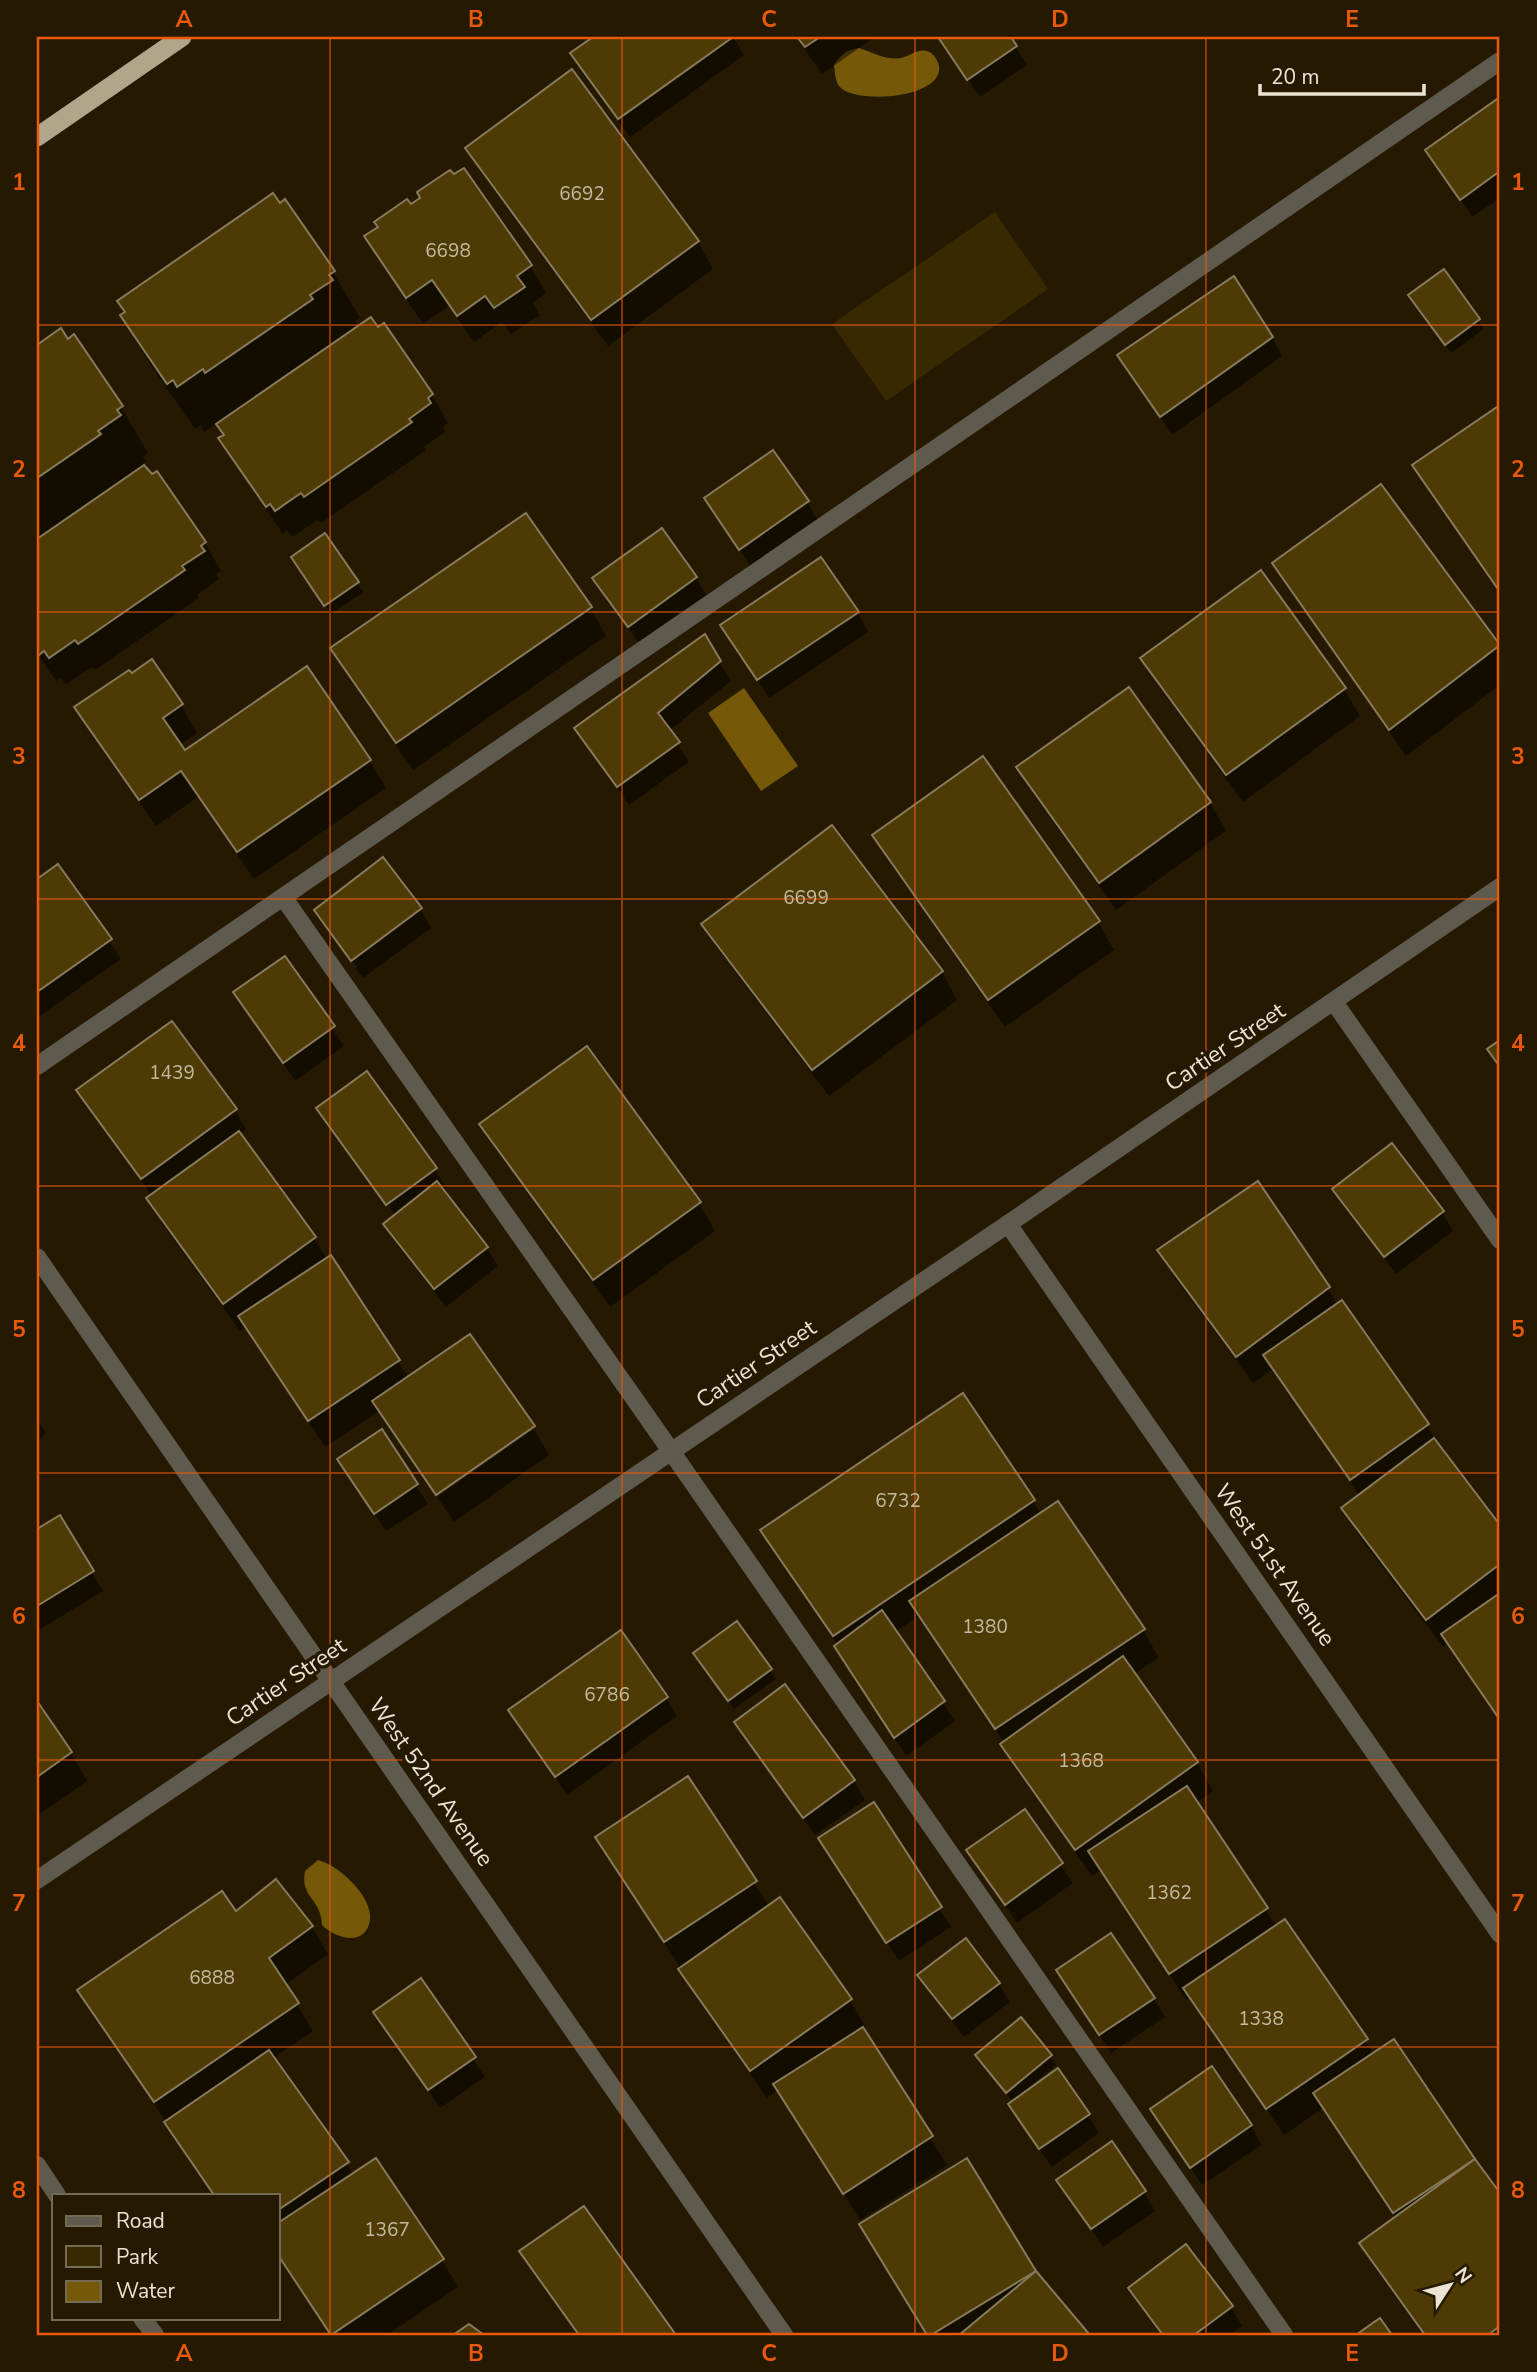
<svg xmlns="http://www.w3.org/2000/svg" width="1537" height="2372" font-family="'Nunito Sans',sans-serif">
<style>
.green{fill:#392900}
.water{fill:#755909}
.shadow{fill:#0007}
.building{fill:#4e3a05;stroke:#877a5d;stroke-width:2}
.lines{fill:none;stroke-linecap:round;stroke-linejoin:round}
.service{stroke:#5f5a4e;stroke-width:18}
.minor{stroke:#5f5a4e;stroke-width:18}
.trunk{stroke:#b2a68a;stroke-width:19}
.grid{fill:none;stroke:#e8590c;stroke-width:2;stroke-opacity:0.55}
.labels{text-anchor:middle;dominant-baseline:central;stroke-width:7;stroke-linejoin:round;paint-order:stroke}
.number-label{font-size:19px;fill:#c4baa0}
.street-label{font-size:23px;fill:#ebe4d4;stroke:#251a01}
.neatline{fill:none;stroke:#e8590c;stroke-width:2.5}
.grid-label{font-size:23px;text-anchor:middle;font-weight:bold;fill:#e8590c}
</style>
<rect width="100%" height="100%" fill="#251a01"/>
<polygon class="green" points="995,212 1048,289 886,401 832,324"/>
<g class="water">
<path d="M859 48C871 52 888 61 901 58 911 56 920 46 931 53 935 56 938 61 939 66 944 99 853 105 839 86 835 80 835 72 834 65 841 54 847 50 859 48Z"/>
<polygon points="744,688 798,766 761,791 708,713"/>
<path d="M318 1860C338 1865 373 1896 370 1920 366 1947 336 1939 322 1925 321 1897 300 1899 305 1871Z"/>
</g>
<g class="shadow">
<polygon points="596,37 730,37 616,118 573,53"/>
<polygon points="796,37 875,37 822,74"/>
<polygon points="939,37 1009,37 1027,65 980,97"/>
<polygon points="734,38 744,55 630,137 618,121"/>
<polygon points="1500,99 1500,198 1472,217 1428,151"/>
<polygon points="468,149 698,242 713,269 608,346 484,176"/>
<polygon points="284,202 333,272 360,318 355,321 359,328 378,329 383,325 432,395 448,423 443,427 445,432 424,447 426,450 321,523 318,520 292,537 287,530 283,534 237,466 221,439 225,437 217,423 204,432 201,425 195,429 148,361 122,316"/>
<polygon points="410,206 530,266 546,293 533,303 540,315 511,334 502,322 474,342 449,306 423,324 382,264 366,237"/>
<polygon points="1444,272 1484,329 1451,353 1416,305"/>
<polygon points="61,331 67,341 73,337 121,407 148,453 143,457 146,462 142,464 151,477 156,473 205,543 221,571 216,574 219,579 197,595 199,598 95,670 92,667 66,684 61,678 56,681 37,653 37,347"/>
<polygon points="1272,337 1282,356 1172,435 1119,356"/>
<polygon points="1500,407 1500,594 1431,493 1415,465"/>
<polygon points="1381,487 1500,648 1500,685 1406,756 1291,591 1275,564"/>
<polygon points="706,499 807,502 818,521 751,567"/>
<polygon points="526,515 590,608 606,636 413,770 348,676 332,648"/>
<polygon points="298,567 357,583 363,592 331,614"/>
<polygon points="696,578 707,596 640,645 594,579"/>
<polygon points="858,613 868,632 769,698 733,644"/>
<polygon points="704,636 731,681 669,731 689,762 629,805 576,728"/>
<polygon points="1143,658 1344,689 1360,716 1243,802 1159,686"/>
<polygon points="306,668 370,761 386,788 254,879 198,797 156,826 92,735 76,708 181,705 197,733 180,745 185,752"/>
<polygon points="1128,689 1210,803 1226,831 1116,910 1034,795 1018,768"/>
<polygon points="832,828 942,972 957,1000 829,1096 720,952 704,924"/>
<polygon points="874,836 1098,922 1114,950 1005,1027 890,863"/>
<polygon points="58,866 121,959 37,1018 37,881"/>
<polygon points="420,909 431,928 363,978 355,968 357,967 328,927 325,927 316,910"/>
<polygon points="285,959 344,1046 295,1081 236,993"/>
<polygon points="172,1023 235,1110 246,1129 239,1134 314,1238 327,1260 409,1378 533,1426 435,1494 379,1411 325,1447 246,1326 240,1331 164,1226 148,1199 152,1196 90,1109 79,1091"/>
<polygon points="319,1109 435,1169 446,1188 442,1191 487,1248 498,1266 446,1307 396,1243 385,1224 396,1218 384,1196 381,1198 329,1127"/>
<polygon points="482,1124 699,1203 715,1231 610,1307 498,1152"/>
<polygon points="1257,1184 1338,1304 1341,1302 1427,1425 1443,1453 1500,1528 1500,1720 1448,1643 1443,1647 1359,1536 1343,1508 1360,1496 1273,1369 1253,1383 1175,1278 1159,1250"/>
<polygon points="1335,1189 1442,1212 1453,1231 1396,1274 1345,1208"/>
<polygon points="37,1418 46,1434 37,1441"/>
<polygon points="534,1429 549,1455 454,1522 437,1497"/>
<polygon points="381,1432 428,1504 386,1531 351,1478"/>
<polygon points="1033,1501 1041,1515 1143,1630 1159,1658 1134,1674 1197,1763 1213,1791 1196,1803 1276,1926 1284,1921 1374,2054 1394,2041 1500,2196 1500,2335 1423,2335 1377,2271 1361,2244 1396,2218 1323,2108 1284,2135 1191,1997 1186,2000 1101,1870 1092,1876 1018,1772 1003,1744 1004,1743 919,1616 895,1632 955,1721 906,1756 847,1665 838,1645 778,1558 762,1531"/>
<polygon points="59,1517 103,1591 39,1630 37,1625 37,1531"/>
<polygon points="737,1623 776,1679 734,1709 700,1663"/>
<polygon points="785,1686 854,1781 865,1800 815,1835 747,1741 736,1722"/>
<polygon points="666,1698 677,1716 567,1795 510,1710"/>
<polygon points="37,1704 71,1753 87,1781 37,1816"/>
<polygon points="688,1778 769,1907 779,1900 850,2000 866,2028 863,2030 947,2165 860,2220 779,2089 767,2098 696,1997 681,1969 597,1838"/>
<polygon points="873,1805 951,1927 899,1961 831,1857"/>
<polygon points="1024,1811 1073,1883 1017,1923 968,1850"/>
<polygon points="276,1881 312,1927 328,1954 285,1985 313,2031 273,2058 354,2175 442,2260 458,2287 387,2335 331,2335 278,2256 278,2195 213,2195 80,1990 236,1913"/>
<polygon points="920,1975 999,1984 1010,2002 964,2037 931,1994"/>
<polygon points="421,1981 485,2077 440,2108 375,2012"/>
<polygon points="1069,1989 1154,1999 1165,2017 1111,2053"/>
<polygon points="977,2056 1050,2056 1056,2065 1029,2087 1088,2115 1099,2133 1052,2167 1021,2123 1010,2104 1013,2102"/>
<polygon points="1152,2110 1251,2126 1261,2145 1202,2185"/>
<polygon points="1059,2180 1144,2192 1155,2211 1103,2247"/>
<polygon points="583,2209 674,2335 578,2335 521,2252"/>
<polygon points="878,2252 1035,2272 1088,2335 928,2335"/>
<polygon points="1130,2288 1231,2307 1242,2326 1229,2335 1162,2335"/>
</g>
<g class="building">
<polygon points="593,37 733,37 618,119 570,53"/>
<polygon points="797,37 820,37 805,47"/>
<polygon points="938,37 1011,37 1017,46 967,80"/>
<polygon points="572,69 699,241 591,320 465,148"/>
<polygon points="1500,97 1500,171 1460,200 1425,150"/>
<polygon points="464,168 532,265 517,276 525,287 494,308 485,296 457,316 432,280 406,298 364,236 378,227 374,222 407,199 411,204 420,198 417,192 450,170 454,174"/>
<polygon points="273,193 280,203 285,199 335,271 329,275 333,280 310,295 313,299 205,373 203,369 177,387 173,380 167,384 120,315 125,312 117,301"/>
<polygon points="1444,269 1480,319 1445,345 1408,295"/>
<polygon points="1234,276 1273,337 1160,417 1117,355"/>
<polygon points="371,317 378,327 384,323 433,394 428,398 431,403 409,419 412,422 304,497 301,493 275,511 270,504 266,507 218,438 224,435 216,424"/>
<polygon points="61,328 68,339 74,334 123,406 117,410 121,415 98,431 101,434 37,478 37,345"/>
<polygon points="1500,405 1500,592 1412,465"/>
<polygon points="773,450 809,501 739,550 704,498"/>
<polygon points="144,465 152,474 157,471 206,542 201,546 205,551 182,566 185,570 78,644 75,640 49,658 44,651 39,655 37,652 37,539"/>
<polygon points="1381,484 1500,645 1389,730 1272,563"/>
<polygon points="526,513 592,607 396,743 330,648"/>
<polygon points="662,528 697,577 628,627 592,578"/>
<polygon points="325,533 359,582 324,606 291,557"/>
<polygon points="821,557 859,612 757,680 720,625"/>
<polygon points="1261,570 1346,688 1226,775 1140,658"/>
<polygon points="705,634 721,661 658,713 680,742 617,787 574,728"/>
<polygon points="152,659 183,704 163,718 185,750 307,666 371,760 237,852 181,771 139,800 74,707 129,670 132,673"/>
<polygon points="1129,687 1211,802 1099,883 1016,767"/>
<polygon points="983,756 1100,921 988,1000 872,835"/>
<polygon points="832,825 943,971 812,1070 701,924"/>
<polygon points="383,857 422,908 351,961 314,910"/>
<polygon points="58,864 112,939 37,992 37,879"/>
<polygon points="285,956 335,1026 283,1063 233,992"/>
<polygon points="172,1021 237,1109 141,1179 76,1090"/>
<polygon points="1500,1040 1500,1067 1487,1049"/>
<polygon points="587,1046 701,1202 593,1280 479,1124"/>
<polygon points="367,1071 437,1168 386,1205 316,1108"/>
<polygon points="239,1131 316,1237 223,1304 146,1198"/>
<polygon points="1392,1143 1444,1211 1384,1257 1332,1189"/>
<polygon points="437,1181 488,1247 434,1289 383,1224"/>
<polygon points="1258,1181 1330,1287 1236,1357 1157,1250"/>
<polygon points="331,1255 400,1360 308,1421 238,1316"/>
<polygon points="1342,1300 1429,1424 1350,1480 1263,1355"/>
<polygon points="470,1334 535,1426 436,1495 372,1401"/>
<polygon points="963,1393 1035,1500 833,1636 760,1530"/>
<polygon points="382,1429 418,1484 374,1514 337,1459"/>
<polygon points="1434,1438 1500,1525 1500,1564 1426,1620 1341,1508"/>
<polygon points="1058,1501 1145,1629 995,1729 909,1601"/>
<polygon points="60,1515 94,1571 37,1606 37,1529"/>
<polygon points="1500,1593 1500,1720 1441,1634"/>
<polygon points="882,1610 945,1701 894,1738 834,1646"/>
<polygon points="737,1621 772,1669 728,1701 693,1653"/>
<polygon points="621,1630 668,1697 555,1777 508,1710"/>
<polygon points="1123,1656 1198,1762 1075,1850 1000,1744"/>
<polygon points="785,1684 855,1780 803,1818 734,1722"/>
<polygon points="37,1701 72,1752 37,1777"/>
<polygon points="688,1776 757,1881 664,1942 595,1837"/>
<polygon points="1187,1786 1268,1908 1169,1974 1088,1851"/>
<polygon points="874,1802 942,1907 886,1943 818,1838"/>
<polygon points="1025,1809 1063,1863 1005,1905 966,1850"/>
<polygon points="276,1879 313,1926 269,1958 299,2003 154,2102 77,1990 222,1891 236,1911"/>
<polygon points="780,1897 852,1999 750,2071 678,1969"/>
<polygon points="1285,1919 1368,2039 1266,2109 1183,1988"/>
<polygon points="1111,1933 1155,1998 1099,2035 1056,1970"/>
<polygon points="966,1938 1000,1983 952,2019 917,1975"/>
<polygon points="421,1978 476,2057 428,2090 373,2012"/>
<polygon points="1021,2017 1052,2055 1006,2093 975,2055"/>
<polygon points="863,2027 933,2136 843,2194 773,2084"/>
<polygon points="1394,2039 1475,2159 1393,2213 1313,2093"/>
<polygon points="269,2050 349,2162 278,2210 278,2195 214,2195 164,2122"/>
<polygon points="1212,2066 1252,2125 1190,2168 1150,2109"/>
<polygon points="1058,2068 1090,2114 1039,2149 1008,2104"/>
<polygon points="1112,2141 1146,2191 1091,2229 1056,2180"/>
<polygon points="376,2158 444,2259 331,2335 278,2255 278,2223"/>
<polygon points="967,2158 1036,2271 931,2335 927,2335 859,2224"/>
<polygon points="1475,2159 1500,2193 1500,2326 1488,2335 1425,2335 1359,2243"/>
<polygon points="584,2206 676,2335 579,2335 519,2251"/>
<polygon points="1186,2244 1233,2306 1194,2335 1163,2335 1128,2288"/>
<polygon points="1036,2271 1090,2335 959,2335"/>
<polygon points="1380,2318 1392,2335 1356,2335"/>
<polygon points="469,2324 484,2335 453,2335"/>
</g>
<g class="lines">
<g class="service">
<polyline points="283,897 671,1451 1284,2335"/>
<polyline points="1334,1002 1500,1240"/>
<polyline points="37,1066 1500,61"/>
</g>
<g class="minor">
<polyline points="1008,1224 1500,1934"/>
<polyline points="37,1257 784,2335"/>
<polyline points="37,1880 1008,1224 1500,887"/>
<polyline points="37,2165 57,2195"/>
<polyline points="142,2318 155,2335"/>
</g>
<polyline class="trunk" points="37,137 182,37"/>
</g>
<path class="grid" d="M330 37V2335M622 37V2335M915 37V2335M1206 37V2335M37 325H1500M37 612H1500M37 899H1500M37 1186H1500M37 1473H1500M37 1760H1500M37 2047H1500"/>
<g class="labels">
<g class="number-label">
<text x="582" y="194">6692</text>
<text x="448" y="251">6698</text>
<text x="806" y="898">6699</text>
<text x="172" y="1073">1439</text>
<text x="898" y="1501">6732</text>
<text x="985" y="1627">1380</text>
<text x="607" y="1695">6786</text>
<text x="1081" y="1761">1368</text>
<text x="1169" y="1893">1362</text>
<text x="212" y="1978">6888</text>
<text x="1261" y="2019">1338</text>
<text x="387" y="2230">1367</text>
</g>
<g class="street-label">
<text transform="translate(1225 1047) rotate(-34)">Cartier Street</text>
<text transform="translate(756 1364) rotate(-34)">Cartier Street</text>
<text transform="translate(1275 1565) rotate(55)">West 51st Avenue</text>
<text transform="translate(286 1682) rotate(-34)">Cartier Street</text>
<text transform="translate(431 1782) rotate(55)">West 52nd Avenue</text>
</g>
</g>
<rect width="1537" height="2372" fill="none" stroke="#251a01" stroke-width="77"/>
<rect x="52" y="2194" width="228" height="126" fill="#251a01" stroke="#746b55" stroke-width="2"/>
<rect x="66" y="2216" width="35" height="10" fill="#5f5a4e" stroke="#746b55" stroke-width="2"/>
<text x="116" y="2228" font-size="21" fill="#ebe4d4">Road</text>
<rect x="66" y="2246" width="35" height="21" fill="#392900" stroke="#746b55" stroke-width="2"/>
<text x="116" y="2264" font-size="21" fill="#ebe4d4">Park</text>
<rect x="66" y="2281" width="35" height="21" fill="#755909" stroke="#746b55" stroke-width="2"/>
<text x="116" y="2298" font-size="21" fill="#ebe4d4">Water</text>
<g transform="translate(1450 2285) rotate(54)" stroke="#251a01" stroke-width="5" paint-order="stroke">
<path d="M0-5L12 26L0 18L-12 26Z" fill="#ebe4d4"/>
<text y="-10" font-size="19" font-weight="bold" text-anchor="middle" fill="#ebe4d4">N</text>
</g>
<path d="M1260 84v10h164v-10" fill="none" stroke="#ebe4d4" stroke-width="3.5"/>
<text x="1271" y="84" font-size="21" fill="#ebe4d4" stroke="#251a01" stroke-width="5" paint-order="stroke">20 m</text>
<rect x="38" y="38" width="1460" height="2296" class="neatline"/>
<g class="grid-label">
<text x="184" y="27">A</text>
<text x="476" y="27">B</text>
<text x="769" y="27">C</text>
<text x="1060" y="27">D</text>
<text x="1352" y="27">E</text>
<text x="19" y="190">1</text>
<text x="1518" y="190">1</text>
<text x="19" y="477">2</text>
<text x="1518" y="477">2</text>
<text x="19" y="764">3</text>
<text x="1518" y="764">3</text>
<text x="19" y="1051">4</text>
<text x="1518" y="1051">4</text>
<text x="19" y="1337">5</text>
<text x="1518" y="1337">5</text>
<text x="19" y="1624">6</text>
<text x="1518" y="1624">6</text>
<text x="19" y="1911">7</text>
<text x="1518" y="1911">7</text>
<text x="19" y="2198">8</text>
<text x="1518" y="2198">8</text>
<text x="184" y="2361">A</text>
<text x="476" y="2361">B</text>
<text x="769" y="2361">C</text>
<text x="1060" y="2361">D</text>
<text x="1352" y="2361">E</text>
</g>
</svg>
